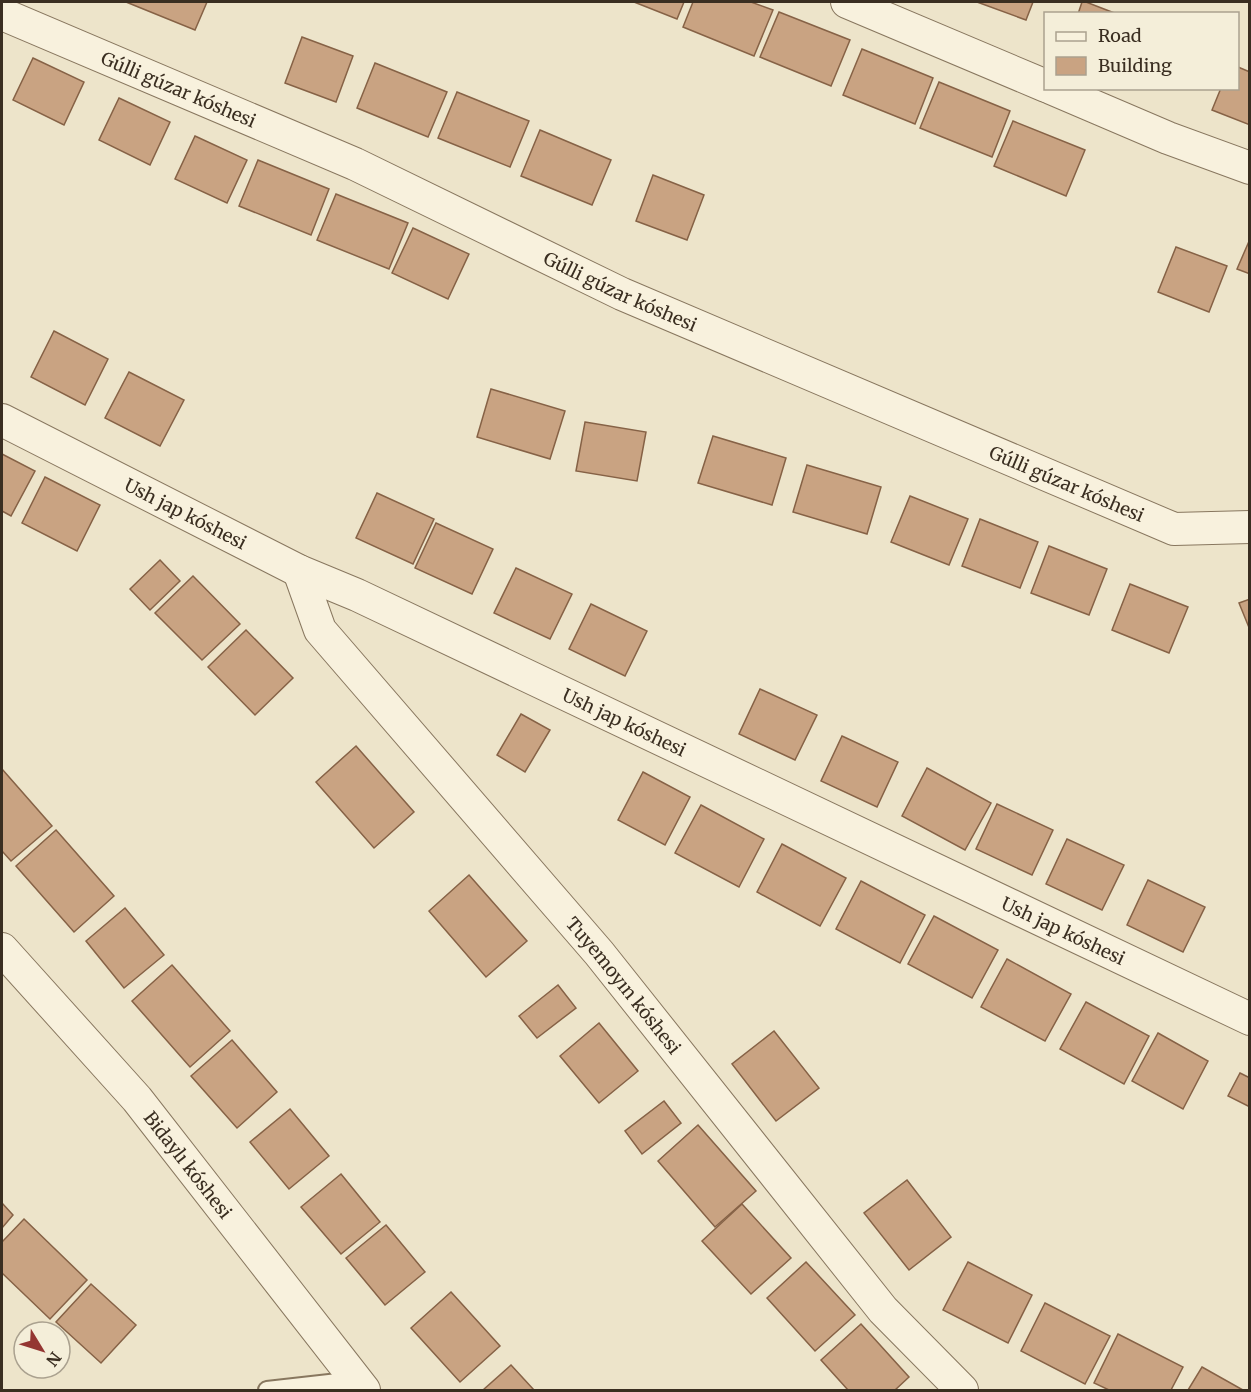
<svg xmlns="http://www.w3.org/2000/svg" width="1251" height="1392" font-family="Merriweather,serif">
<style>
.building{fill:#c9a382;stroke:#866246;stroke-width:1.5}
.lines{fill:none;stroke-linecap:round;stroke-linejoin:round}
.service-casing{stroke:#88775f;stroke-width:20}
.minor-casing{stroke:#88775f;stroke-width:34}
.service{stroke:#f8f1dd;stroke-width:16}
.minor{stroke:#f8f1dd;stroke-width:32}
.labels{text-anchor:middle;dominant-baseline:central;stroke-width:4.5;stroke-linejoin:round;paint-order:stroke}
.street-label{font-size:18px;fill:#3a2e21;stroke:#f4eed9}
</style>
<rect width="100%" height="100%" fill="#ede4ca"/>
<g class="building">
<polygon points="126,2 207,2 195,30"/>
<polygon points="634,2 684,2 677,19"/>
<polygon points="693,2 751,2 773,10 754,56 683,27"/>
<polygon points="977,2 1033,2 1026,20"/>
<polygon points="1082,2 1086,2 1117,14 1078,14"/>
<polygon points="779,12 850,40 831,86 760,57"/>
<polygon points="302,37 353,56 336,102 285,83"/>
<polygon points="862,49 933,78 915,124 843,95"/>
<polygon points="33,58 84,82 64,125 13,100"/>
<polygon points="375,63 447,92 428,137 357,108"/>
<polygon points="1238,67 1250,72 1250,125 1212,110 1221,88 1238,88"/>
<polygon points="939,82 1010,111 992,157 920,128"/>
<polygon points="457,92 529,121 510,167 438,138"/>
<polygon points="119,98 170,122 150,165 99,140"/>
<polygon points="1013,121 1085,150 1066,196 994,166"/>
<polygon points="540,130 611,160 592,205 521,176"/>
<polygon points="195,136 247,160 227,203 175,179"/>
<polygon points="258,160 329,189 311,235 239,206"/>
<polygon points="653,175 704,195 687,240 636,221"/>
<polygon points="336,194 408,223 389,269 317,240"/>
<polygon points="413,228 469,254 448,299 392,273"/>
<polygon points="1250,239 1250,274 1237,269"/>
<polygon points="1176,247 1227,266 1209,312 1158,292"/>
<polygon points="54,331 108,359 85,405 31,377"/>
<polygon points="129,372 184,400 160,446 105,418"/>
<polygon points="491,389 565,411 550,459 477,437"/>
<polygon points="585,422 646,432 637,481 576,471"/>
<polygon points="713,436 786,458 772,505 698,483"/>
<polygon points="2,454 35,471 11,516 2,511"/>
<polygon points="807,465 881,487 867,534 793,512"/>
<polygon points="45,477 100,505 77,551 22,523"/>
<polygon points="377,493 434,519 413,564 356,538"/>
<polygon points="910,496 968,519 949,565 891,542"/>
<polygon points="980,519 1038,542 1020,588 962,566"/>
<polygon points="436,523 493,549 472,594 415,568"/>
<polygon points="1049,546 1107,569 1089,615 1031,593"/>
<polygon points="160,560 180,581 150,610 130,589"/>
<polygon points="516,568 572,594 550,639 494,613"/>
<polygon points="193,576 240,624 202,660 155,613"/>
<polygon points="1130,584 1188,607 1169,653 1112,630"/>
<polygon points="1250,599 1250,630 1239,603"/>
<polygon points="591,604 647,631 625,676 569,649"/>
<polygon points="246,630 293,678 255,715 208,667"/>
<polygon points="760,689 817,715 795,760 739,734"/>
<polygon points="521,714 550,730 525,772 497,755"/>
<polygon points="842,736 898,762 877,807 821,781"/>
<polygon points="356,746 414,812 374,848 316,782"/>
<polygon points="927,768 991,803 965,850 902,816"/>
<polygon points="2,769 52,826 11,861 2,851"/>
<polygon points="643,772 690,797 665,845 618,820"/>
<polygon points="997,804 1053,830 1032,875 976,849"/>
<polygon points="701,805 764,839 739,887 675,853"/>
<polygon points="56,830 114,896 74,932 16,866"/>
<polygon points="1067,839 1124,865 1102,910 1046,884"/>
<polygon points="782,844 846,878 820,926 757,892"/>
<polygon points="469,875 527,941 486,977 429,911"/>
<polygon points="1148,880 1205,907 1183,952 1127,925"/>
<polygon points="861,881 925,915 900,963 836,929"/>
<polygon points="125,908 164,955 124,988 86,941"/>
<polygon points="934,916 998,950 972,998 908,964"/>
<polygon points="1007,959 1071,994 1045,1041 981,1007"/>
<polygon points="172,965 230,1031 190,1067 132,1001"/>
<polygon points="558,985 576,1008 537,1038 519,1016"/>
<polygon points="1086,1002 1149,1036 1124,1084 1060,1049"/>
<polygon points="599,1023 638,1071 599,1103 560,1056"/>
<polygon points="774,1031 819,1088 776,1121 732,1064"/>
<polygon points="1158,1033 1208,1061 1183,1109 1132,1081"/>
<polygon points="232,1040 277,1092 237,1128 191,1076"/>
<polygon points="1240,1073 1250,1078 1250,1107 1228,1096"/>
<polygon points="664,1101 681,1123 642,1154 625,1131"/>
<polygon points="290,1109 329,1156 289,1189 250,1142"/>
<polygon points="698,1125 756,1191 715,1227 658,1161"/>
<polygon points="341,1174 380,1222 341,1254 301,1207"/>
<polygon points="907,1180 951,1237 909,1270 864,1213"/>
<polygon points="2,1203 13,1215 2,1228"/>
<polygon points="742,1204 791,1258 751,1294 702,1241"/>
<polygon points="24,1219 87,1280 50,1319 2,1273 2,1242"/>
<polygon points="386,1225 425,1272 385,1305 346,1258"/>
<polygon points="806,1262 855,1315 815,1351 767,1298"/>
<polygon points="968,1262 1032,1295 1008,1343 943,1310"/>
<polygon points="91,1284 136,1325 101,1363 56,1322"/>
<polygon points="451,1292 500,1346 460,1382 411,1328"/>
<polygon points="1045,1303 1110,1336 1085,1384 1021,1351"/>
<polygon points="861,1324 909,1377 895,1390 848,1390 821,1360"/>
<polygon points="1118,1334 1183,1367 1171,1390 1109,1390 1094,1383"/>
<polygon points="511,1365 534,1390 483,1390"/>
<polygon points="1202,1367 1243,1390 1188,1390"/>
</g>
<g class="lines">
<defs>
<polyline id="service" points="267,1390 356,1380"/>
<g id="minor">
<polyline points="847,2 1046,86"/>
<path id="s1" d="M2 14 355 164 622 294 1174 529 1250 527"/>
<polyline points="1051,88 1168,138 1250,168"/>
<path id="s2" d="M2 420 299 571 357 595 1250 1019"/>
<path id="s3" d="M299 571 320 630 599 953 883 1310 962 1390"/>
<path id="s4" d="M2 949 137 1099 364 1390"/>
</g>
</defs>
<use href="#service" class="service-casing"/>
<use href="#minor" class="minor-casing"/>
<use href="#service" class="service"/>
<use href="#minor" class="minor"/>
</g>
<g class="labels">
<g class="street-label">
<text stroke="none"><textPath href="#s1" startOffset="192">Gúlli gúzar kóshesi</textPath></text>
<text stroke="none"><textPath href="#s1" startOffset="678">Gúlli gúzar kóshesi</textPath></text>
<text stroke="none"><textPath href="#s1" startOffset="1164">Gúlli gúzar kóshesi</textPath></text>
<text stroke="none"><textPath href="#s2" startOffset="206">Ush jap kóshesi</textPath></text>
<text stroke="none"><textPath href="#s2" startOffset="692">Ush jap kóshesi</textPath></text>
<text stroke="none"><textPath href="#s2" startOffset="1178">Ush jap kóshesi</textPath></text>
<text stroke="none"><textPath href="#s3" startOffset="530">Tuyemoyın kóshesi</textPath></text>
<text stroke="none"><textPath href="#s4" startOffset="285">Bidaylı kóshesi</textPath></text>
</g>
</g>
<rect width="1251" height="1392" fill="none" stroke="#3a2e21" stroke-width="6"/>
<rect x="1044" y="12" width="195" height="78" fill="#f4eed9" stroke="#aaa18f" stroke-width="1.5"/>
<rect x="1056" y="32" width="30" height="9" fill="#f8f1dd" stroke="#aaa18f" stroke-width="1.5"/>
<text x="1098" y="42" font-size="18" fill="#3a2e21">Road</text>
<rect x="1056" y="57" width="30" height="18" fill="#c9a382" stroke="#aaa18f" stroke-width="1.5"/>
<text x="1098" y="72" font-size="18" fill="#3a2e21">Building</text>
<g transform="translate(42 1350) rotate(128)"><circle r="28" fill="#f4eed9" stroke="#aaa18f" stroke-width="1.5"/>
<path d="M0-4.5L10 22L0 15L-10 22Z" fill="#943632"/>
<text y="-9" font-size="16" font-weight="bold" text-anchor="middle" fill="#3a2e21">N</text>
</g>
</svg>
